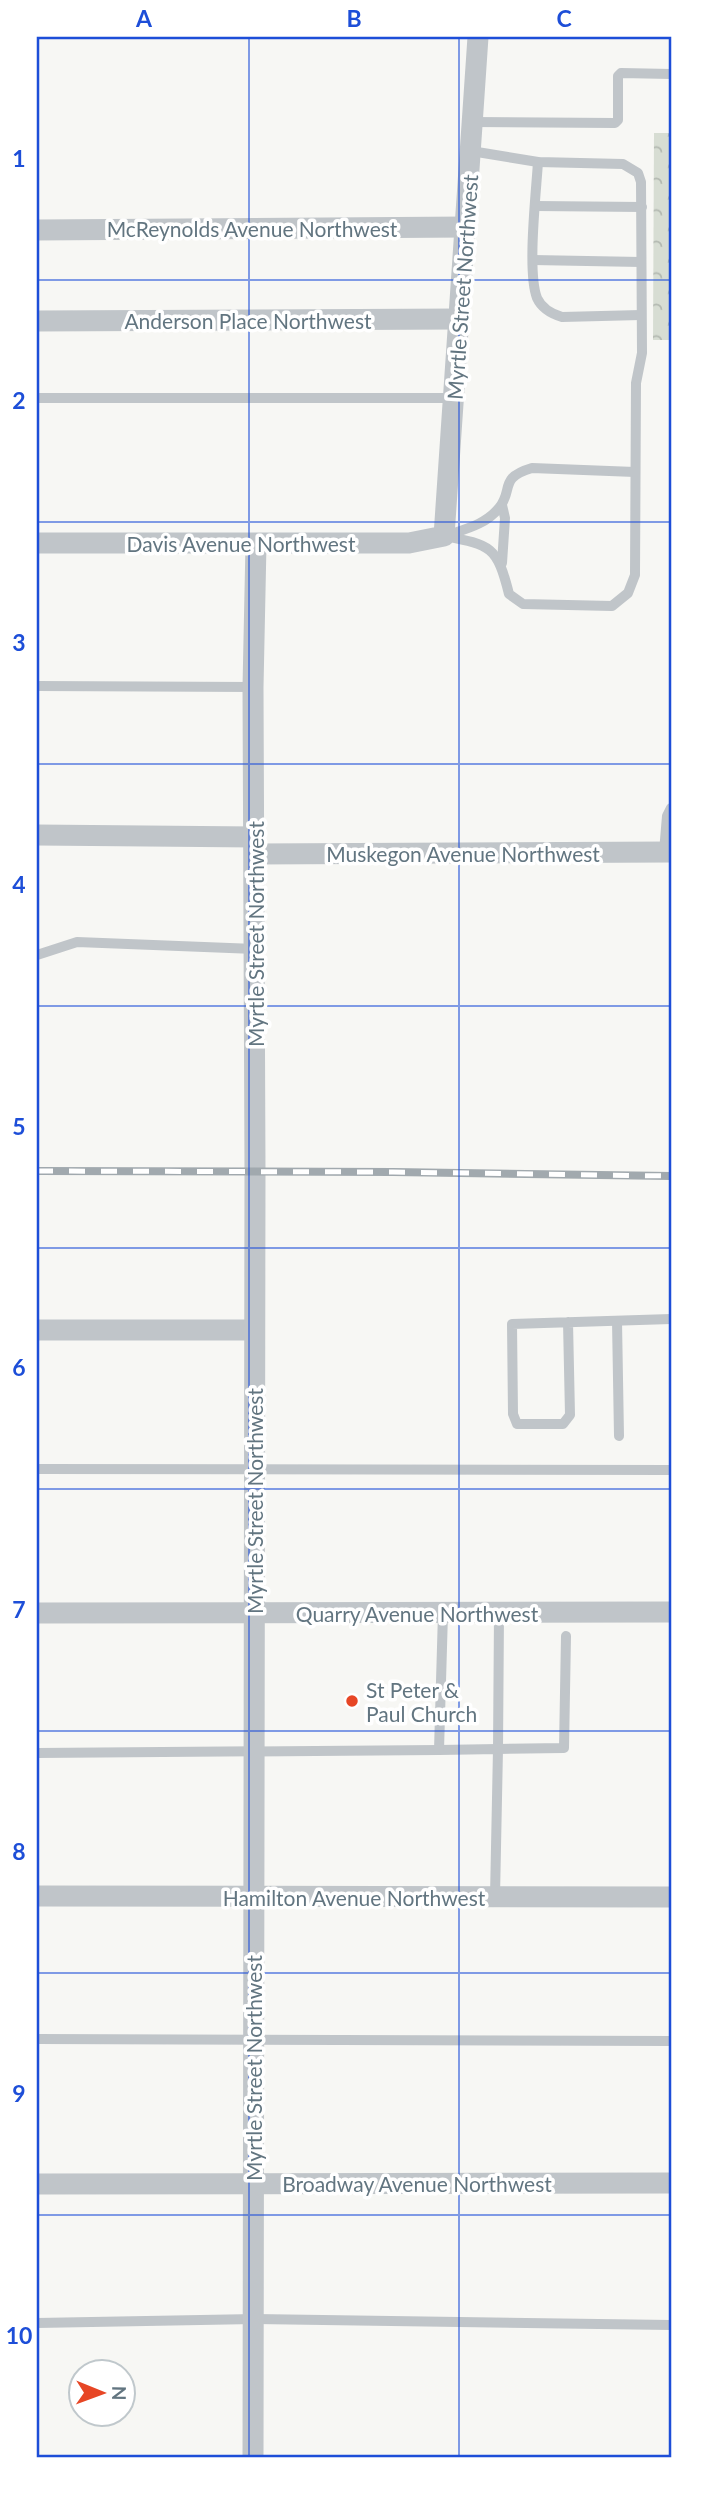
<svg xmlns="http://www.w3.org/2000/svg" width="708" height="2495" font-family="Lato,sans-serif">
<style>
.park{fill:url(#park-crowns)}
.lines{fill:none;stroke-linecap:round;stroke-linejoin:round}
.lane{stroke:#c0c5c9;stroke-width:10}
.street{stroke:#c0c5c9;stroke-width:21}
.rail-casing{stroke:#a1a9ae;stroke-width:8}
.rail{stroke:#fff;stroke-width:5;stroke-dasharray:16;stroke-linecap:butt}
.grid{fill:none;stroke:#1d4ed8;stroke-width:2;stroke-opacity:0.55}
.poi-dot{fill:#e74625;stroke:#fff;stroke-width:2.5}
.labels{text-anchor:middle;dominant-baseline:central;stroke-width:7;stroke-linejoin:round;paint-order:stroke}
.street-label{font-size:21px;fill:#627580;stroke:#fff}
.poi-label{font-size:21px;fill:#627580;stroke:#fff;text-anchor:start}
.neatline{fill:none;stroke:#1d4ed8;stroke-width:2.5}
.grid-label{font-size:23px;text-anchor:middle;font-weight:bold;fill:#1d4ed8}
</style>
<defs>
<pattern id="park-crowns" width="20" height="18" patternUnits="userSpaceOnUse" patternTransform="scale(1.75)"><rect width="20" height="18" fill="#d7ddd3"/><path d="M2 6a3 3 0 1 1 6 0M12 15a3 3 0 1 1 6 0" fill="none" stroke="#b2b8b0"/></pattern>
</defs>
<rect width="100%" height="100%" fill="#f7f7f4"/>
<polygon class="park" points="654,133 671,133 671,340 653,340"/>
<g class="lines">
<g class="lane">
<polyline points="473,122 615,123 618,120 618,76 621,73 671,74"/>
<path d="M538 162C536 194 527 272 537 298 542 309 552 314 562 317L641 315"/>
<polyline points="536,206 642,207"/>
<polyline points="533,260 641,262"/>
<polyline points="37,398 455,398"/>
<path d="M444 536C491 545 497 546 509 594L523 604 612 606 628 593 635 575 636 383 642 353 641 182 638 173 623 164 538 162 471 151"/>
<path d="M445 536C465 529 485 525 499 508 514 490 498 478 532 468L635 472"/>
<polyline points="502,563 505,518 502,505"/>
<polyline points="37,686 253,687"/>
<polyline points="664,852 667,816 671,808"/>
<polyline points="37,955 77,942 255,949"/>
<polyline points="617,1321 619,1436"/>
<polyline points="568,1322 570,1415 563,1424 517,1424 513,1414 512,1324 671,1319"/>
<polyline points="37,1469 671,1470"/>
<polyline points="443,1613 439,1750 498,1749 495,1897"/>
<polyline points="499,1613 498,1749 564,1748 566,1636"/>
<polyline points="37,1753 439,1750"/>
<polyline points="37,2039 671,2041"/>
<polyline points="37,2323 255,2319 671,2325"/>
</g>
<g class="street">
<polyline points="37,230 467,227"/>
<polyline points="37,321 460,319"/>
<polyline points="37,543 409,543 444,536 478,37"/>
<polyline points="37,835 255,837"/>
<polyline points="255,854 671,852"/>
<polyline points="37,1330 254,1330"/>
<polyline points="37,1613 671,1612"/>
<polyline points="37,1896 671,1897"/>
<polyline points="37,2184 671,2183"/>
<polyline points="253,2458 255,1171 253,687 256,544"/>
</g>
<defs>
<polyline id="rail" points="37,1171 393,1172 671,1176"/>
</defs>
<use href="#rail" class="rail-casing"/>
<use href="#rail" class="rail"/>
</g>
<path class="grid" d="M249 37V2458M459 37V2458M37 280H671M37 522H671M37 764H671M37 1006H671M37 1248H671M37 1489H671M37 1731H671M37 1973H671M37 2215H671"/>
<circle class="poi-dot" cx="352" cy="1701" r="7"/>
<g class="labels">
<g class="street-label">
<text x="252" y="228">McReynolds Avenue Northwest</text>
<text transform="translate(462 287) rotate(-86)">Myrtle Street Northwest</text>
<text x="248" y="320">Anderson Place Northwest</text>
<text x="241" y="543">Davis Avenue Northwest</text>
<text x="463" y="853">Muskegon Avenue Northwest</text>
<text transform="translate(255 934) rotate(-90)">Myrtle Street Northwest</text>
<text transform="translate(254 1501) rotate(-90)">Myrtle Street Northwest</text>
<text x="417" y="1613">Quarry Avenue Northwest</text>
<text x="354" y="1897">Hamilton Avenue Northwest</text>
<text transform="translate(253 2068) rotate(-90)">Myrtle Street Northwest</text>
<text x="417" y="2183">Broadway Avenue Northwest</text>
</g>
<g class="poi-label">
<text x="366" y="1689">St Peter &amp;<tspan x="366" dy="24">Paul Church</tspan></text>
</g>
</g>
<rect width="708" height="2495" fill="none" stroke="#ffffff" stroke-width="77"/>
<g transform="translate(102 2393) rotate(91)"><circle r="33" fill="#ffffff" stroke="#c0c8cc" stroke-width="2"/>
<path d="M0-5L12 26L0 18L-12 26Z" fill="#e74625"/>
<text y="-10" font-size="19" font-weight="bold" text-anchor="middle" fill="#627580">N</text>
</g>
<rect x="38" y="38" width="632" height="2418" class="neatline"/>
<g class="grid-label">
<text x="144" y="27">A</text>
<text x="354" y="27">B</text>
<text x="564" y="27">C</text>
<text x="19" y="167">1</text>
<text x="19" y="409">2</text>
<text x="19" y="651">3</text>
<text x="19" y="893">4</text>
<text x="19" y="1135">5</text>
<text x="19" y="1376">6</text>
<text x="19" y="1618">7</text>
<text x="19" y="1860">8</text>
<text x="19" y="2102">9</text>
<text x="19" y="2344">10</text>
</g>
</svg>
